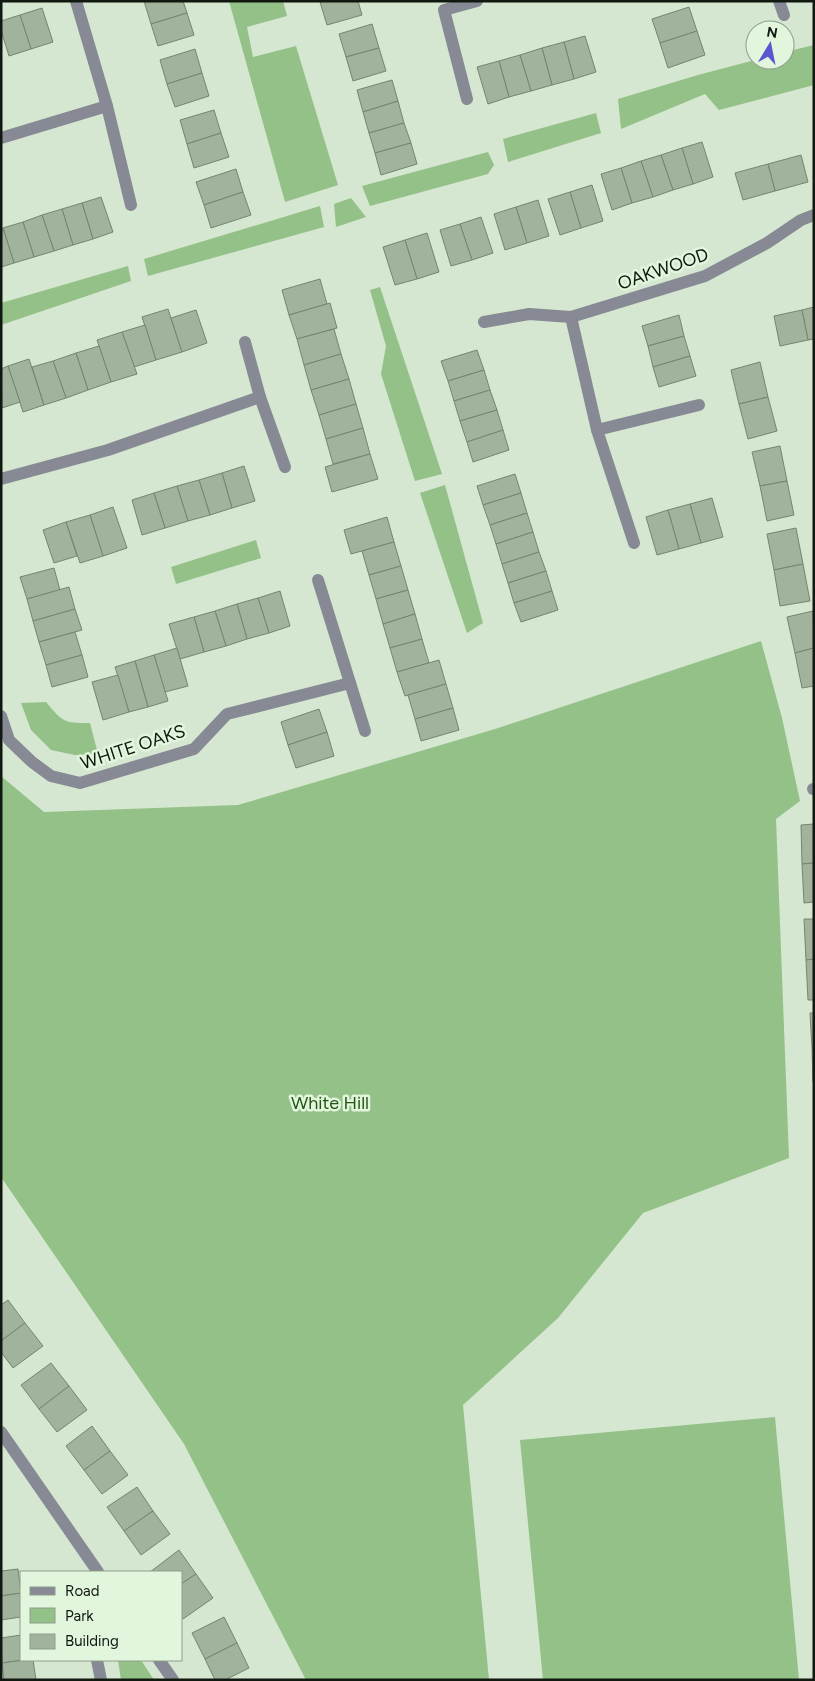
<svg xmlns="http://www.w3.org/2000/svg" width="815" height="1681" font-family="Figtree,sans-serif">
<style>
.green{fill:#93c187}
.building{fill:#a1b39c;stroke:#748570}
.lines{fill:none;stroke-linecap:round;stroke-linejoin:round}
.minor{stroke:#878994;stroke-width:12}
.labels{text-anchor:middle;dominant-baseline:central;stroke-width:5;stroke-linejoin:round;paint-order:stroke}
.street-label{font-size:18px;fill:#111810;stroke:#e2f5dd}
.park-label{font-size:18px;fill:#245515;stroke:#e2f5dd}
</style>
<rect width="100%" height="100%" fill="#d5e7d0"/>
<g class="green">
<polygon points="229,1 283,1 287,16 247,27 253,57 296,46 338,185 285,202"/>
<polygon points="814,45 814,85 719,110 705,94 621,129 618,99 698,75 755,60 785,60 785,52"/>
<polygon points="596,113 601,133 508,162 503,139"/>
<polygon points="488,152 494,165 488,174 370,206 362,186"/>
<polygon points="351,198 366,217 336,227 334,204"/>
<polygon points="320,206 324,227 148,276 144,259"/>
<polygon points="128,266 131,281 1,325 1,303"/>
<polygon points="380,287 442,474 415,481 381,374 386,346 370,290"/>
<polygon points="445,485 483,623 467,633 420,493"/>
<polygon points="256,540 261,558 176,584 171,567"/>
<polygon points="761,641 782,718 800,801 776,819 789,1158 643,1213 558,1318 463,1405 489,1680 306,1680 184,1444 1,1177 1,776 44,812 238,805 495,729"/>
<path d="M46 702C63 722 63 723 90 723L98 754 75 755 51 750 31 730 21 703Z"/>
<polygon points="775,1417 799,1680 543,1680 520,1440"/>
<polygon points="118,1660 141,1660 154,1680 121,1680"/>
</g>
<g class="building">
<polygon points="144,1 183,1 187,13 151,24"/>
<polygon points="324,1 358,1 362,15 327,25 320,2"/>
<polygon points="689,7 697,31 660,43 652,19"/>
<polygon points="42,8 53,42 31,49 20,15"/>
<polygon points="187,13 194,35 158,46 151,24"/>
<polygon points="20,15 31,49 9,56 1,30 1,21"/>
<polygon points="372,24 379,48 346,57 339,34"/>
<polygon points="697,31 705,55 668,68 660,43"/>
<polygon points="585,36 596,72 574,79 564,42"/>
<polygon points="564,42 574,79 552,85 542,48"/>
<polygon points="379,48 386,71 353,81 346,57"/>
<polygon points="542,48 552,85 531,91 520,55"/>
<polygon points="195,49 202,73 167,84 160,60"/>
<polygon points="520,55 531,91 509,97 499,61"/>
<polygon points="499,61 509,97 488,104 477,67"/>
<polygon points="202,73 209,96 175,107 167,84"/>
<polygon points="392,80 398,101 363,112 357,90"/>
<polygon points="398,101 404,123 369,133 363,112"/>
<polygon points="214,110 221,133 187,144 180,120"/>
<polygon points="404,123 411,143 375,153 369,133"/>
<polygon points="221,133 229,157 194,168 187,144"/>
<polygon points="702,142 713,177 693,184 682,148"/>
<polygon points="411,143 417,164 381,175 375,153"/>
<polygon points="682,148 693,184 673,190 661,155"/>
<polygon points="661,155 673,190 653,197 641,161"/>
<polygon points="801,155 808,182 775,191 768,164"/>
<polygon points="641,161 653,197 632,203 621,168"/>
<polygon points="768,164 775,191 743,200 735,173"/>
<polygon points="621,168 632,203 612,210 601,174"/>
<polygon points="236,169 243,192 204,205 196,182"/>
<polygon points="592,185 603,221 581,228 570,192"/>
<polygon points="243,192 251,215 211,228 204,205"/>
<polygon points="570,192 581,228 560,235 548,199"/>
<polygon points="101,197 113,232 93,239 82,203"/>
<polygon points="538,200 549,236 527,243 516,207"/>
<polygon points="82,203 93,239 73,245 62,209"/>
<polygon points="516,207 527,243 505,250 494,214"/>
<polygon points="62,209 73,245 54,251 42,215"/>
<polygon points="42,215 54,251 34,257 23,222"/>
<polygon points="481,217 493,253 472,260 460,224"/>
<polygon points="23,222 34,257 14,263 3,228"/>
<polygon points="460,224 472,260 451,266 440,230"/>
<polygon points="3,228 14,263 1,267 1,229"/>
<polygon points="427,233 439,272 417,279 405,240"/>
<polygon points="405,240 417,279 395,285 383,247"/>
<polygon points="320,279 327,304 289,315 282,290"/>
<polygon points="330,303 337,328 297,339 289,315"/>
<polygon points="814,307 814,339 808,340 802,310"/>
<polygon points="168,309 182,352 156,360 142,317"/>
<polygon points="196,310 207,343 182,352 171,318"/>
<polygon points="802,310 808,340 780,346 774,316"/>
<polygon points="679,315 684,336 648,346 642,326"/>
<polygon points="145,325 156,360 134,367 122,332"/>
<polygon points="334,329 341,354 304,365 297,339"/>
<polygon points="122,332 137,374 111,382 97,340"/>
<polygon points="684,336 690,356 653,367 648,346"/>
<polygon points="99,346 111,382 88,390 76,353"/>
<polygon points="477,350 484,370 448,381 441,361"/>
<polygon points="76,353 88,390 66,398 53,361"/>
<polygon points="341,354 349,379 311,390 304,365"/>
<polygon points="690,356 696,376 659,387 653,367"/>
<polygon points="29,359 44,405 23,412 8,366"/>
<polygon points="53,361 66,398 44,405 32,367"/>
<polygon points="760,362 768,397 739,404 731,370"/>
<polygon points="8,366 20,402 2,408 1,369"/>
<polygon points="484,370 490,390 454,401 448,381"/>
<polygon points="349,379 356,404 319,415 311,390"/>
<polygon points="490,390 497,410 460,421 454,401"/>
<polygon points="768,397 777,431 748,439 739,404"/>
<polygon points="356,404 363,428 326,439 319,415"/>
<polygon points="497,410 503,430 467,442 460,421"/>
<polygon points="363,428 370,454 333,464 326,439"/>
<polygon points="503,430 509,450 473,462 467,442"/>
<polygon points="780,446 787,481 760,486 752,452"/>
<polygon points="370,454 378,479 332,492 325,467"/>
<polygon points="244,466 255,501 232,508 222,473"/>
<polygon points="222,473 232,508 210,515 199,480"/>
<polygon points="515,474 521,493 483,505 477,486"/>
<polygon points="199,480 210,515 188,521 177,486"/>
<polygon points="787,481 794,515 767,521 760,486"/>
<polygon points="177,486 188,521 165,528 154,493"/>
<polygon points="154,493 165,528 142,535 132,500"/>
<polygon points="521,493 527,513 490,525 483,505"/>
<polygon points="712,498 723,537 701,543 690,504"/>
<polygon points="690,504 701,543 679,549 668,510"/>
<polygon points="113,507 127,548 103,556 90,515"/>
<polygon points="668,510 679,549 657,555 646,517"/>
<polygon points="527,513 533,532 496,544 490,525"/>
<polygon points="90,515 103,556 80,563 66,522"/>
<polygon points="387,517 394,542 351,554 344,530"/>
<polygon points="66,522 77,556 54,563 43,530"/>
<polygon points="796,528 803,564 774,570 767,534"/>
<polygon points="533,532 539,552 502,564 496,544"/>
<polygon points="394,542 401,566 369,575 362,551"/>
<polygon points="539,552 546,571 508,583 502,564"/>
<polygon points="803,564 810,601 780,606 774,570"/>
<polygon points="401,566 408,590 376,599 369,575"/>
<polygon points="54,568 60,590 27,599 20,577"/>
<polygon points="546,571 552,591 514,603 508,583"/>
<polygon points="69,587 75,609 33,621 27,599"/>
<polygon points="408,590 415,614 383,624 376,599"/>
<polygon points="280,591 290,626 269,633 258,598"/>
<polygon points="552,591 558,610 521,622 514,603"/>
<polygon points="258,598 269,633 247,639 237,604"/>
<polygon points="237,604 247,639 226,646 215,611"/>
<polygon points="75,609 82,630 39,642 33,621"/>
<polygon points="215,611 226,646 204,652 194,617"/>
<polygon points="813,611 814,648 795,653 787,617"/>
<polygon points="415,614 422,639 390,648 383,624"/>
<polygon points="194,617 204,652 180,659 169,624"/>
<polygon points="75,632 82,655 46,665 39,642"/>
<polygon points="422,639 429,663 397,672 390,648"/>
<polygon points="177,648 188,686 165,692 154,655"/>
<polygon points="814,648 814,686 802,688 795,653"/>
<polygon points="82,655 88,677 52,687 46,665"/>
<polygon points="154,655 168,701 148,707 135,661"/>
<polygon points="439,660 446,684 405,696 397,672"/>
<polygon points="135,661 148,707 129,712 115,667"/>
<polygon points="118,675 129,712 103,720 92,682"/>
<polygon points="446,684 453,708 415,719 408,695"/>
<polygon points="453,708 459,730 421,741 415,719"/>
<polygon points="319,709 327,732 288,745 281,722"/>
<polygon points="327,732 334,756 296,768 288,745"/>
<polygon points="814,824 814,863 802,864 801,825"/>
<polygon points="814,863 814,902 804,903 802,864"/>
<polygon points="804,919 814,919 814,959 806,960"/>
<polygon points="814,959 814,1000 808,1000 806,960"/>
<polygon points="810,1013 814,1013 814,1047 812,1048"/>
<polygon points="814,1047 814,1082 813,1082 812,1048"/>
<polygon points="8,1300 25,1323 1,1341 1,1305"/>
<polygon points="25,1323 43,1346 13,1368 1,1352 1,1341"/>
<polygon points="51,1363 69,1386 39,1409 21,1385"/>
<polygon points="69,1386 87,1410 57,1432 39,1409"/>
<polygon points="92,1426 110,1451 84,1470 66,1446"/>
<polygon points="110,1451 128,1475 102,1494 84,1470"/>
<polygon points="137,1487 153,1511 124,1531 107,1507"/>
<polygon points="153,1511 170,1534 141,1555 124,1531"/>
<polygon points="179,1550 196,1574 181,1584 181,1572 150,1572"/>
<polygon points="18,1569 21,1593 1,1596 1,1571"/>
<polygon points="196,1574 213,1598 183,1619 181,1617 181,1584"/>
<polygon points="21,1593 21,1617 1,1620 1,1596"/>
<polygon points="224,1617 237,1643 205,1659 192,1633"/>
<polygon points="21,1635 21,1660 24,1660 2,1663 1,1638"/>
<polygon points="237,1643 249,1668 225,1680 215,1680 205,1659"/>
<polygon points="24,1660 33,1660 36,1680 4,1680 2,1663"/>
</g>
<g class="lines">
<g class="minor">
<polyline points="76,1 107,106 131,205"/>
<polyline points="779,1 784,15"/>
<polyline points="467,99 444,10 477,1"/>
<polyline points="1,138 107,106"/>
<polyline points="571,317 597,430 634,543"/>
<polyline points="484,322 529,314 571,317 705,276 767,243 801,220 814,215"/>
<polyline points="245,342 260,397 285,467"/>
<polyline points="597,430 699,405"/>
<polyline points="1,479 108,450 260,397"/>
<polyline points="318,580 365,731"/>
<polyline points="1,716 9,740 32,762 51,776 80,783 194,749 227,714 350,683"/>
<polyline points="813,789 814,789"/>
<polyline points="1,1432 98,1572"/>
<polyline points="97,1660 101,1680"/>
<polyline points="159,1660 173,1680"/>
</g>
</g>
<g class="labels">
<g class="street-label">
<text transform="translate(663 269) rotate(-19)">OAKWOOD</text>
<text transform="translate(133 747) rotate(-18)">WHITE OAKS</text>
</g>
<g class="park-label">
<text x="330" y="1103">White Hill</text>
</g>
</g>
<rect width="815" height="1681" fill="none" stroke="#111810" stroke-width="5"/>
<rect x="20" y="1571" width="162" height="90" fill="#e2f5dd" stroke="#8e9d8b"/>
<rect x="30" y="1587" width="25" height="8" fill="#878994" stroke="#8e9d8b"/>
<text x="65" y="1596" font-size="15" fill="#111810">Road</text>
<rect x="30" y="1608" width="25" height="15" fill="#93c187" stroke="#8e9d8b"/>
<text x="65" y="1621" font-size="15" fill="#111810">Park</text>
<rect x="30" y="1634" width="25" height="15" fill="#a1b39c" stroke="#8e9d8b"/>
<text x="65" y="1646" font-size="15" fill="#111810">Building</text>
<g transform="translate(770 45) rotate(10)"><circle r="24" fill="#e2f5dd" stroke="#8e9d8b"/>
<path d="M0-4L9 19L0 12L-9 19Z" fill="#5957ce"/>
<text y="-8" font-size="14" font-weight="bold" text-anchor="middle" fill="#111810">N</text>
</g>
</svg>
